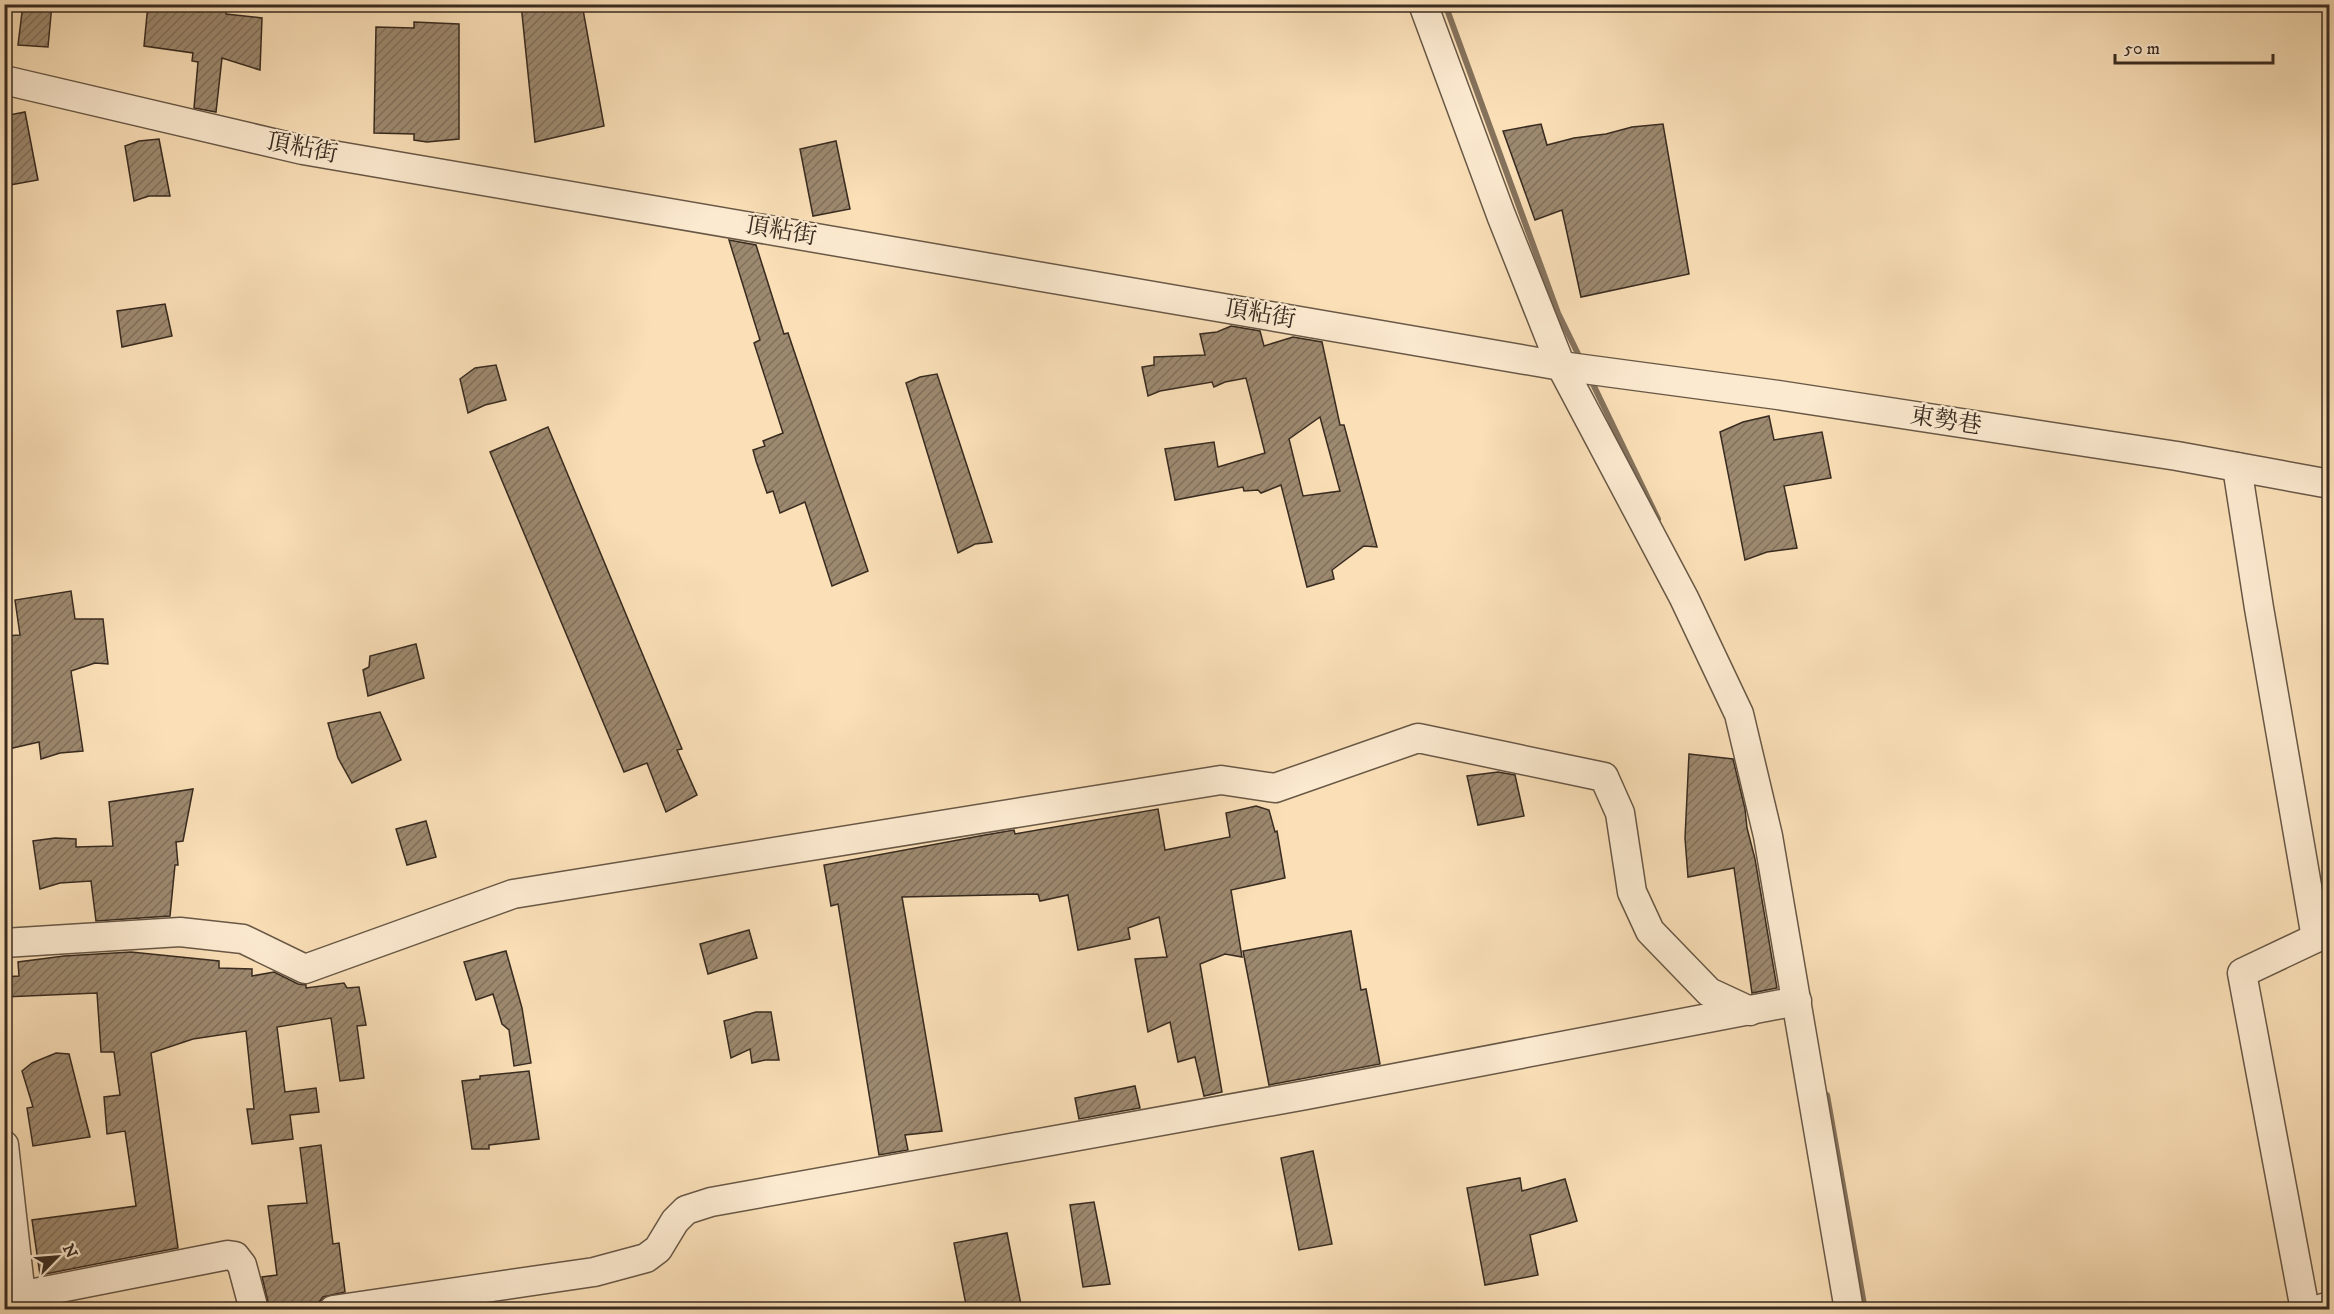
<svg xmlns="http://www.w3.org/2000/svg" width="2334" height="1314" font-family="'IM FELL DW Pica','Noto Serif TC',serif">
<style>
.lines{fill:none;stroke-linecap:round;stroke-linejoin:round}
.stream{stroke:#85725c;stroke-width:6}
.building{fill:url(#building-hatch);stroke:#382b20;stroke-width:1.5;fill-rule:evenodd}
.minor-casing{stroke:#685846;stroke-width:31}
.minor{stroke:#fcead0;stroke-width:28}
.labels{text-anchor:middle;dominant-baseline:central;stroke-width:4.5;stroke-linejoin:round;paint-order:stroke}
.street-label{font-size:24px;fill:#382b20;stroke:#fcead0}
</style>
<defs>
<pattern id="building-hatch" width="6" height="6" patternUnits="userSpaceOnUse" patternTransform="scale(1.5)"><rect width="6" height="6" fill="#9d896f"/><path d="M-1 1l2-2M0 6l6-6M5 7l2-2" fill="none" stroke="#81705b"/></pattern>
</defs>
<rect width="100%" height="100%" fill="#fadfb7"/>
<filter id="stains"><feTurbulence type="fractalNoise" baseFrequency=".00333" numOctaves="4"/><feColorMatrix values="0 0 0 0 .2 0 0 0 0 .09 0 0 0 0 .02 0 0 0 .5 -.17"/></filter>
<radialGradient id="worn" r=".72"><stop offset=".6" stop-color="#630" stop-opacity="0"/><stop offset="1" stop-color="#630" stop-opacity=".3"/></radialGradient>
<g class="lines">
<g class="stream">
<polyline points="1445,4 1558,313 1581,360"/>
<polyline points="1591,380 1658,519"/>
<polyline points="1827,1095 1865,1310"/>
</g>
</g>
<g class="building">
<polygon points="23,4 52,4 48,47 18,45"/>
<polygon points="148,4 199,12 200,4 227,4 226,14 262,18 260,70 222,58 216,112 194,108 198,62 192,61 193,53 144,46"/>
<polygon points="521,4 582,4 604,126 535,142"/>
<polygon points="414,22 459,24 459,139 427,142 414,140 414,134 374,133 376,27 414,28"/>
<polygon points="25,112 38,180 4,186 4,116"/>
<polygon points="1541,124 1547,145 1574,138 1606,134 1632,127 1663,124 1689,274 1581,297 1562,210 1535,220 1503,131"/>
<polygon points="159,139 170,196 149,196 134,201 125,146 139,141"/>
<polygon points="836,141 850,209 813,216 800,149"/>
<polygon points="729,240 756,245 784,334 788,333 868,571 832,586 805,502 780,513 773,491 767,493 756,461 753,450 765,446 763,441 783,433 754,343 760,340"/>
<polygon points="165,304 172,336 122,347 117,311"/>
<path d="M1231 326 1260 331 1264 346 1293 337 1322 342 1340 425H1344L1377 547 1364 546 1332 570 1334 579 1307 587 1281 485 1261 493 1258 490 1244 491 1243 487 1175 500 1165 449 1214 442 1218 467 1265 453 1246 378 1225 382 1214 387 1212 382 1160 391 1148 396 1142 367 1154 365V357L1205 355 1200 334 1217 332ZM1320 417 1340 491 1303 496 1289 439Z"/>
<polygon points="496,365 506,400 485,405 468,413 460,379 475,368"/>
<polygon points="937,374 992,542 975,544 958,553 906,383 920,377"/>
<polygon points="1769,416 1774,440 1822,432 1831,478 1784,486 1797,548 1767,552 1745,560 1720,432 1743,422"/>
<polygon points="548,427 682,749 677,750 697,795 666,812 647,763 624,772 490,452"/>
<polygon points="71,591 75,619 103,619 108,664 95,663 71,671 83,751 60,753 41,759 39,742 4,750 4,686 11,685 4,636 20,635 15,600"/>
<polygon points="416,644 424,678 368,696 363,670 369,667 370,656"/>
<polygon points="380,712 401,760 352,783 338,758 328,723"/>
<polygon points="1689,754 1733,759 1745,809 1747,828 1755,859 1777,988 1752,993 1734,868 1688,877 1685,838"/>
<polygon points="1498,772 1515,775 1524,816 1478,825 1467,776"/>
<polygon points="193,789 183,841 176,842 178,865 175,865 170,916 96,921 91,881 60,883 40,889 33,841 55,838 76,839 76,847 113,846 109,802"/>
<polygon points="1256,806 1269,810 1275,832 1277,831 1285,878 1231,890 1242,957 1225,954 1200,964 1222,1092 1204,1096 1195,1057 1178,1062 1170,1022 1148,1032 1135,959 1167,957 1159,917 1128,928 1130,939 1078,950 1068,895 1040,901 1038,894 902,897 942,1131 905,1135 908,1150 879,1155 838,904 831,906 824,865 985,835 1014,830 1015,834 1158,809 1165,850 1230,837 1226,813"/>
<polygon points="426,821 436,857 407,865 396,829"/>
<polygon points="749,930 757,958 708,974 700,944"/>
<polygon points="1351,931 1361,990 1366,989 1380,1064 1269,1085 1243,951"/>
<polygon points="506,951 522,1008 531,1063 514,1066 509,1030 502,1024 493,994 476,1000 464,962"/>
<polygon points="131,952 219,961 219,968 252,969 252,976 274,972 298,984 306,985 306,988 344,983 347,988 359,987 366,1025 357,1026 364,1078 340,1081 331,1018 277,1027 285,1092 316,1088 319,1112 290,1115 293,1139 252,1144 247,1109 254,1109 246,1031 193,1039 151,1053 178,1248 40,1275 32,1220 136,1206 125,1131 107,1134 104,1097 120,1095 114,1052 101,1052 97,993 4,997 4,977 19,976 18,962 64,956"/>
<polygon points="756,1012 771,1012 779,1060 765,1060 752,1063 750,1049 731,1058 724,1021"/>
<polygon points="56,1053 69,1054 90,1137 33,1146 27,1108 33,1107 22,1071 32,1063"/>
<polygon points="529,1071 539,1139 489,1145 489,1149 472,1149 462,1081 480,1079 480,1076"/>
<polygon points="1135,1086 1140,1108 1079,1119 1075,1098"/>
<polygon points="321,1145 333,1244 339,1243 345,1292 323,1297 317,1305 270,1310 262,1277 277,1275 268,1206 307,1203 300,1148"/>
<polygon points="1313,1151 1332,1244 1299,1250 1281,1158"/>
<polygon points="1520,1178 1522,1191 1565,1179 1577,1221 1530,1235 1538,1275 1485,1285 1467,1188"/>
<polygon points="1094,1202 1110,1284 1083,1287 1070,1205"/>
<polygon points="1007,1233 1022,1310 967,1310 954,1243"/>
</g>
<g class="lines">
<defs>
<g id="minor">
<polyline points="1423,4 1501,215 1561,366 1684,598 1739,714 1768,836 1849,1310"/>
<polyline points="4,80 303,150 1561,366 1778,395 2177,456 2330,484"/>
<polyline points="2237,467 2259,608 2316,938 2242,973 2305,1310"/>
<polyline points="4,943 180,932 243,939 305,969 513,894 1221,780 1275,788 1418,738 1604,777 1620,813 1632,892 1650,931 1709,992 1750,1011"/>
<polyline points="4,1145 21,1296 20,1310"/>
<polyline points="4,1299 228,1255 235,1256 242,1265 254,1310"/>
<polyline points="333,1310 594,1272 646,1258 658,1249 675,1221 686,1210 711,1202 1306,1095 1797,1001"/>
<polyline points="2317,1310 2330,1306"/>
</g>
</defs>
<use href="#minor" class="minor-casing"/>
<use href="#minor" class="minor"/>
</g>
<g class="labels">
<g class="street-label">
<text transform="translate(302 148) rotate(11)">頂粘街</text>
<text transform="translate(781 231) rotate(10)">頂粘街</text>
<text transform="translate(1260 314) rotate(10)">頂粘街</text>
<text transform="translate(1946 421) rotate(9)">東勢巷</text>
</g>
</g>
<rect width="2334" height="1314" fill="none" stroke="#fadfb7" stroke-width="24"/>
<rect x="6" y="6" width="2322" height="1302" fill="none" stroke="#382b20" stroke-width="3"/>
<rect x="12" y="12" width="2310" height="1290" fill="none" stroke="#382b20" stroke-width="1.5"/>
<g transform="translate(57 1257) rotate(65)" stroke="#fcead0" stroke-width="4.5" paint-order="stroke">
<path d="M0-4.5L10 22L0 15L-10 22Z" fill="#382b20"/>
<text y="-9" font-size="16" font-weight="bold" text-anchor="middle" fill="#382b20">N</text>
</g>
<path d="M2115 54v9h158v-9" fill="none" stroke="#382b20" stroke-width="3"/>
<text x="2124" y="54" font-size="18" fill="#382b20" stroke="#fcead0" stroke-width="4.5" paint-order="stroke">50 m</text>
<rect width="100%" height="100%" filter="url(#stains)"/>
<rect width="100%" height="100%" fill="url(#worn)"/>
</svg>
